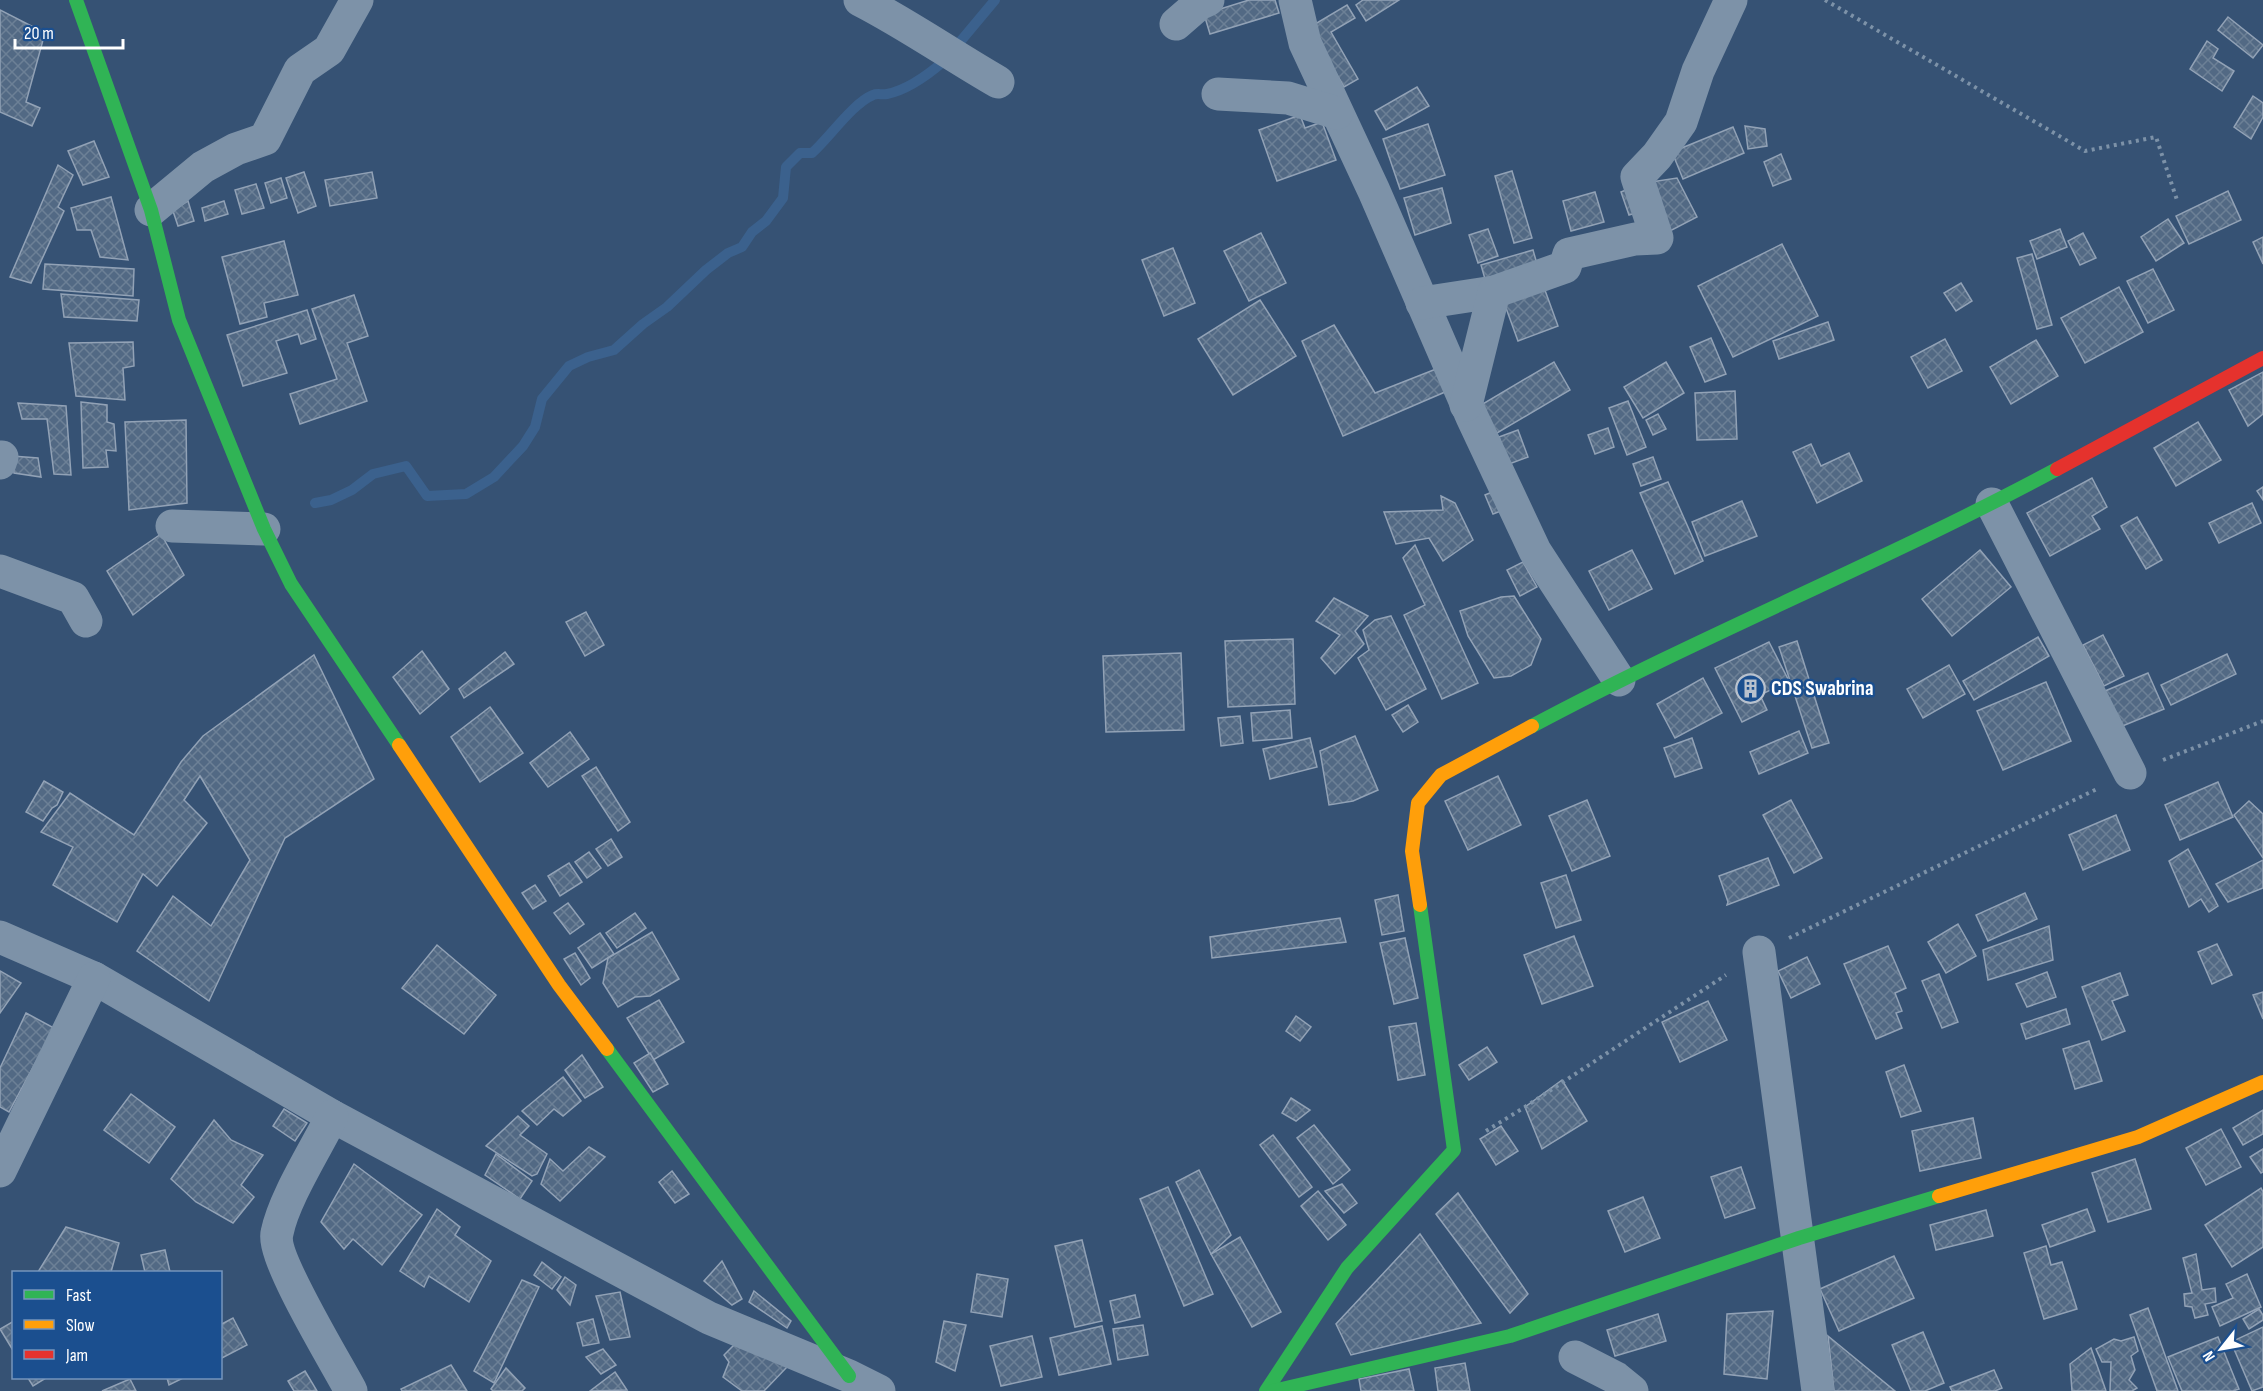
<svg xmlns="http://www.w3.org/2000/svg" width="2263" height="1391" font-family="'Sofia Sans Condensed',sans-serif">
<style>
.lines{fill:none;stroke-linecap:round;stroke-linejoin:round}
.stream{stroke:#3b618d;stroke-width:10}
.building{fill:url(#building-cross-hatch);stroke:#92a2b6;stroke-width:1.5}
.path{stroke:#7d92a8;stroke-width:4;stroke-dasharray:3 4.5;stroke-linecap:butt}
.street{stroke:#7d92a8;stroke-width:33}
.fast{stroke:#30b455;stroke-width:14}
.slow{stroke:#ff9f0a;stroke-width:14}
.jam{stroke:#e5322d;stroke-width:14}
.labels{text-anchor:middle;dominant-baseline:central;stroke-width:5;stroke-linejoin:round;paint-order:stroke}
.poi-label{font-size:21px;font-weight:bold;fill:#fff;stroke:#1b4f8f;text-anchor:start}
</style>
<defs>
<pattern id="building-cross-hatch" width="8" height="8" patternUnits="userSpaceOnUse" patternTransform="scale(1.5)"><rect width="8" height="8" fill="#526984"/><path d="M0 0l8 8M0 8l8-8" fill="none" stroke="#6c8096"/></pattern>
</defs>
<rect width="100%" height="100%" fill="#365274"/>
<g class="lines">
<path class="stream" d="M315 503 331 500 352 490 373 474 406 466 427 496 466 494 494 477 523 446 535 427 542 399 569 366 588 357 614 350 643 324 667 307 706 270 728 253 742 247 752 232 766 221 783 198 786 167 800 153H812C829 138 853 103 873 95 877 93 882 95 887 94 907 90 929 74 944 61L995 0"/>
</g>
<g class="building">
<polygon points="1249,0 1275,0 1279,13 1210,34 1204,14"/>
<polygon points="1363,0 1399,0 1366,21 1356,5"/>
<polygon points="1347,5 1355,18 1331,32 1358,79 1344,87 1310,27"/>
<polygon points="0,10 45,33 26,102 40,108 32,126 0,112"/>
<polygon points="2228,17 2263,45 2253,58 2218,30"/>
<polygon points="2207,41 2218,49 2213,58 2234,71 2222,91 2190,69"/>
<polygon points="1417,87 1429,106 1386,130 1375,111"/>
<polygon points="2253,96 2263,103 2263,117 2251,139 2234,127"/>
<polygon points="1300,115 1305,128 1322,122 1336,160 1277,181 1259,130"/>
<polygon points="1428,124 1445,175 1400,189 1383,139"/>
<polygon points="1745,126 1765,129 1767,146 1748,149"/>
<polygon points="1733,127 1744,153 1683,179 1672,152"/>
<polygon points="94,141 109,177 83,185 68,151"/>
<polygon points="1781,154 1791,179 1773,186 1764,162"/>
<polygon points="58,165 73,175 58,207 64,211 31,283 10,277"/>
<polygon points="1512,171 1532,238 1514,243 1495,176"/>
<polygon points="304,172 316,206 298,213 286,178"/>
<polygon points="372,172 377,198 330,206 325,180"/>
<polygon points="281,178 287,198 271,203 265,183"/>
<polygon points="1677,178 1697,217 1668,232 1644,183"/>
<polygon points="256,184 264,208 242,214 235,190"/>
<polygon points="1636,186 1645,210 1629,215 1621,192"/>
<polygon points="1442,188 1451,223 1415,235 1404,198"/>
<polygon points="2228,191 2241,220 2189,244 2176,216"/>
<polygon points="1595,192 1604,222 1571,231 1563,201"/>
<polygon points="111,197 128,260 100,257 91,230 77,230 71,208"/>
<polygon points="188,201 194,221 178,226 173,211"/>
<polygon points="224,201 228,214 205,221 202,208"/>
<polygon points="2168,219 2184,243 2156,261 2141,237"/>
<polygon points="1488,229 1498,256 1478,263 1469,235"/>
<polygon points="2060,229 2067,247 2037,259 2030,241"/>
<polygon points="1261,233 1286,283 1249,301 1224,251"/>
<polygon points="2083,233 2096,258 2080,265 2068,241"/>
<polygon points="2263,237 2263,264 2253,242"/>
<polygon points="284,241 298,295 264,303 267,317 240,324 222,257"/>
<polygon points="1782,244 1818,316 1733,357 1698,286"/>
<polygon points="1173,248 1195,303 1164,316 1142,260"/>
<polygon points="1533,250 1539,271 1487,286 1481,265"/>
<polygon points="2032,254 2052,325 2037,329 2017,258"/>
<polygon points="45,264 134,269 133,296 43,289"/>
<polygon points="2153,269 2174,310 2148,323 2127,281"/>
<polygon points="1542,282 1558,326 1518,341 1502,297"/>
<polygon points="1961,283 1972,301 1956,311 1944,293"/>
<polygon points="2119,287 2143,332 2085,363 2061,318"/>
<polygon points="61,294 139,300 137,321 64,317"/>
<polygon points="354,295 368,336 347,343 367,401 300,424 290,394 337,379 312,309"/>
<polygon points="1260,300 1296,356 1233,395 1198,339"/>
<polygon points="307,310 316,339 301,344 298,334 276,341 287,373 243,386 227,335"/>
<polygon points="1828,322 1834,340 1779,359 1773,341"/>
<polygon points="1334,325 1375,393 1436,369 1445,392 1343,436 1302,341"/>
<polygon points="1711,338 1726,374 1705,382 1690,347"/>
<polygon points="1945,339 1962,371 1928,388 1911,357"/>
<polygon points="2036,340 2058,376 2011,404 1990,367"/>
<polygon points="133,342 134,366 123,368 125,400 76,396 69,343"/>
<polygon points="1554,362 1570,390 1497,433 1481,405"/>
<polygon points="1666,362 1684,393 1643,418 1624,387"/>
<polygon points="2263,372 2263,414 2248,426 2229,390"/>
<polygon points="1735,391 1737,439 1697,440 1695,393"/>
<polygon points="1628,401 1646,447 1627,455 1609,408"/>
<polygon points="81,402 107,405 107,422 114,424 116,451 106,450 108,467 83,468"/>
<polygon points="18,403 66,406 71,475 54,474 47,419 22,419"/>
<polygon points="1658,414 1666,429 1653,435 1646,420"/>
<polygon points="186,420 187,503 129,510 125,422"/>
<polygon points="2198,422 2221,460 2176,486 2154,448"/>
<polygon points="1608,428 1614,447 1595,454 1588,435"/>
<polygon points="1518,430 1528,457 1509,464 1499,437"/>
<polygon points="1811,444 1821,466 1849,453 1862,481 1817,503 1793,452"/>
<polygon points="12,456 38,458 41,477 14,473"/>
<polygon points="1653,457 1661,479 1641,486 1633,464"/>
<polygon points="2092,478 2107,507 2092,516 2100,529 2050,556 2027,513"/>
<polygon points="1668,482 1703,561 1675,574 1640,493"/>
<polygon points="2263,487 2263,500 2257,491"/>
<polygon points="1497,490 1506,509 1493,514 1485,495"/>
<polygon points="1441,496 1455,503 1473,540 1443,561 1429,538 1396,544 1384,512 1443,510"/>
<polygon points="1742,501 1757,536 1705,556 1692,522"/>
<polygon points="2252,503 2261,523 2219,543 2209,523"/>
<polygon points="2137,517 2162,560 2146,569 2121,526"/>
<polygon points="161,534 184,575 133,615 107,571"/>
<polygon points="1415,545 1478,683 1442,699 1404,615 1425,605 1403,558"/>
<polygon points="1632,550 1652,589 1609,610 1589,571"/>
<polygon points="1980,550 2011,587 1952,636 1922,599"/>
<polygon points="1523,562 1537,587 1520,596 1507,570"/>
<polygon points="1514,596 1541,639 1531,665 1511,676 1494,678 1468,636 1460,611 1501,597"/>
<polygon points="1334,598 1368,616 1355,631 1364,644 1335,674 1321,658 1340,635 1316,621"/>
<polygon points="586,612 604,645 585,656 566,622"/>
<polygon points="1391,616 1426,689 1386,710 1358,658 1369,650 1363,630 1375,620"/>
<polygon points="2103,635 2124,676 2104,686 2083,645"/>
<polygon points="2038,637 2049,656 1974,700 1963,681"/>
<polygon points="1293,639 1295,704 1228,707 1225,641"/>
<polygon points="1797,641 1829,743 1812,748 1779,647"/>
<polygon points="1769,642 1789,681 1760,695 1767,710 1742,722 1715,668"/>
<polygon points="422,651 449,689 420,714 393,677"/>
<polygon points="505,652 514,664 464,698 459,689"/>
<polygon points="1181,653 1184,730 1106,732 1103,656"/>
<polygon points="2227,654 2236,674 2171,705 2161,685"/>
<polygon points="314,655 374,779 285,838 209,1001 137,951 173,896 211,926 250,860 200,776 184,800 207,823 157,886 143,874 117,922 53,885 73,847 41,832 70,793 134,835 181,762 203,736"/>
<polygon points="1949,665 1965,694 1923,718 1907,689"/>
<polygon points="2148,673 2164,709 2120,727 2105,691"/>
<polygon points="1703,678 1722,713 1675,738 1657,704"/>
<polygon points="2046,682 2071,741 2003,770 1977,711"/>
<polygon points="1408,705 1418,722 1403,732 1392,715"/>
<polygon points="490,707 523,753 480,782 451,737"/>
<polygon points="1290,710 1292,738 1253,741 1251,713"/>
<polygon points="1240,716 1243,743 1221,746 1218,718"/>
<polygon points="1799,731 1808,753 1759,774 1750,752"/>
<polygon points="570,732 589,759 548,787 530,763"/>
<polygon points="1355,736 1378,790 1353,801 1329,805 1320,751"/>
<polygon points="1310,738 1317,767 1270,779 1263,749"/>
<polygon points="1692,738 1702,768 1675,777 1664,748"/>
<polygon points="596,767 630,822 618,831 582,776"/>
<polygon points="1498,776 1521,825 1468,850 1445,801"/>
<polygon points="44,781 63,792 57,805 52,808 43,821 26,812"/>
<polygon points="2218,782 2233,817 2180,840 2165,805"/>
<polygon points="1587,800 1610,856 1572,871 1549,816"/>
<polygon points="1791,800 1822,858 1794,873 1763,815"/>
<polygon points="2249,801 2263,814 2263,858 2234,815"/>
<polygon points="2116,815 2130,850 2083,870 2069,835"/>
<polygon points="611,839 622,857 608,866 596,849"/>
<polygon points="2188,849 2218,906 2209,912 2201,899 2189,907 2169,861"/>
<polygon points="589,852 601,868 587,878 575,862"/>
<polygon points="1768,858 1779,885 1727,905 1728,902 1719,876"/>
<polygon points="2263,860 2263,888 2228,902 2216,884"/>
<polygon points="569,863 582,882 560,896 548,876"/>
<polygon points="1566,875 1581,920 1556,928 1541,883"/>
<polygon points="535,885 546,901 533,909 522,893"/>
<polygon points="2025,893 2037,919 1988,941 1976,915"/>
<polygon points="1398,895 1404,931 1382,935 1375,900"/>
<polygon points="568,903 584,924 570,934 554,913"/>
<polygon points="635,913 646,928 617,948 606,933"/>
<polygon points="1340,918 1346,942 1212,958 1210,937"/>
<polygon points="1958,924 1976,956 1946,973 1928,942"/>
<polygon points="2049,926 2053,960 1988,980 1983,950"/>
<polygon points="652,932 679,979 650,996 635,997 618,1007 603,983 608,958"/>
<polygon points="600,933 614,954 592,968 578,948"/>
<polygon points="1574,936 1593,986 1542,1004 1524,955"/>
<polygon points="1405,938 1418,998 1394,1004 1380,943"/>
<polygon points="2217,944 2232,975 2212,984 2198,952"/>
<polygon points="437,945 496,995 464,1034 402,988"/>
<polygon points="1888,946 1906,988 1895,993 1902,1011 1896,1013 1902,1028 1876,1039 1844,964"/>
<polygon points="575,953 590,978 581,985 564,959"/>
<polygon points="1807,957 1820,984 1791,998 1778,971"/>
<polygon points="0,971 21,983 0,1013"/>
<polygon points="2047,972 2056,997 2027,1007 2016,984"/>
<polygon points="2120,973 2128,995 2112,1001 2125,1031 2102,1040 2082,987"/>
<polygon points="1939,974 1958,1022 1942,1028 1922,981"/>
<polygon points="2263,992 2263,1019 2253,995"/>
<polygon points="659,1000 684,1042 653,1060 627,1018"/>
<polygon points="1708,1001 1727,1040 1680,1062 1662,1022"/>
<polygon points="2066,1009 2070,1024 2026,1039 2021,1024"/>
<polygon points="26,1013 54,1028 9,1112 0,1107 0,1068"/>
<polygon points="1296,1016 1311,1027 1300,1041 1286,1031"/>
<polygon points="1416,1023 1425,1075 1398,1080 1389,1027"/>
<polygon points="2089,1041 2102,1081 2075,1089 2063,1049"/>
<polygon points="1487,1047 1497,1062 1469,1080 1459,1065"/>
<polygon points="650,1053 668,1084 653,1092 634,1063"/>
<polygon points="582,1055 603,1087 585,1098 565,1070"/>
<polygon points="1904,1065 1921,1111 1901,1117 1886,1072"/>
<polygon points="563,1077 581,1101 563,1116 554,1109 537,1125 522,1111"/>
<polygon points="1562,1080 1587,1121 1542,1149 1525,1107"/>
<polygon points="131,1094 175,1127 149,1163 104,1130"/>
<polygon points="1291,1098 1310,1110 1296,1121 1282,1113"/>
<polygon points="284,1109 307,1123 295,1141 273,1126"/>
<polygon points="2263,1110 2263,1134 2243,1145 2233,1128"/>
<polygon points="518,1116 529,1126 520,1135 547,1154 537,1174 532,1176 486,1146"/>
<polygon points="1973,1118 1981,1158 1920,1171 1912,1131"/>
<polygon points="214,1120 231,1140 263,1155 241,1185 254,1197 233,1223 196,1202 171,1179"/>
<polygon points="1314,1125 1350,1170 1333,1184 1297,1138"/>
<polygon points="1501,1126 1518,1151 1496,1165 1480,1139"/>
<polygon points="2221,1129 2241,1167 2206,1185 2186,1148"/>
<polygon points="1273,1135 1312,1187 1299,1197 1260,1145"/>
<polygon points="589,1147 605,1157 560,1201 541,1184 550,1159 563,1171"/>
<polygon points="2263,1149 2263,1172 2261,1173 2250,1157"/>
<polygon points="496,1154 532,1181 520,1199 485,1175"/>
<polygon points="2135,1159 2151,1209 2108,1222 2092,1173"/>
<polygon points="354,1164 422,1215 382,1265 353,1239 344,1249 321,1222"/>
<polygon points="1741,1167 1755,1208 1725,1218 1711,1177"/>
<polygon points="1199,1170 1231,1235 1211,1254 1176,1182"/>
<polygon points="672,1171 689,1194 675,1203 659,1182"/>
<polygon points="1342,1184 1357,1203 1344,1213 1325,1191"/>
<polygon points="1168,1187 1213,1294 1184,1306 1140,1199"/>
<polygon points="2261,1188 2263,1192 2263,1247 2232,1267 2205,1225"/>
<polygon points="1318,1191 1346,1225 1328,1240 1301,1206"/>
<polygon points="1458,1193 1528,1294 1510,1313 1436,1214"/>
<polygon points="1643,1197 1660,1238 1625,1252 1608,1211"/>
<polygon points="437,1209 460,1227 455,1235 491,1261 469,1302 429,1276 424,1287 400,1271"/>
<polygon points="2087,1209 2095,1231 2050,1247 2042,1225"/>
<polygon points="1986,1210 1993,1236 1936,1250 1930,1225"/>
<polygon points="66,1227 119,1243 111,1272 38,1272"/>
<polygon points="1420,1234 1481,1323 1351,1355 1336,1324"/>
<polygon points="1240,1237 1281,1312 1252,1327 1211,1254"/>
<polygon points="1082,1240 1102,1321 1075,1327 1055,1246"/>
<polygon points="2046,1246 2051,1265 2062,1262 2077,1309 2044,1319 2024,1253"/>
<polygon points="165,1250 170,1272 145,1272 141,1255"/>
<polygon points="2196,1254 2202,1290 2215,1288 2216,1302 2205,1304 2208,1315 2195,1318 2192,1307 2185,1306 2184,1294 2192,1293 2183,1258"/>
<polygon points="1894,1256 1914,1298 1839,1331 1820,1289"/>
<polygon points="722,1261 742,1299 732,1305 704,1281"/>
<polygon points="542,1262 561,1277 552,1289 534,1275"/>
<polygon points="977,1274 1008,1279 1002,1317 971,1312"/>
<polygon points="2247,1274 2261,1307 2220,1326 2212,1307 2233,1298 2226,1284"/>
<polygon points="565,1277 576,1285 570,1305 557,1290"/>
<polygon points="522,1280 539,1287 494,1383 474,1371"/>
<polygon points="754,1291 791,1321 787,1328 749,1302"/>
<polygon points="620,1292 630,1337 610,1340 596,1296"/>
<polygon points="1135,1295 1140,1317 1115,1323 1110,1301"/>
<polygon points="2148,1308 2178,1391 2157,1391 2130,1315"/>
<polygon points="2259,1309 2263,1315 2263,1320 2249,1329 2243,1319"/>
<polygon points="1773,1311 1767,1379 1724,1374 1727,1314"/>
<polygon points="1658,1314 1666,1341 1615,1356 1607,1330"/>
<polygon points="233,1318 247,1345 220,1359 220,1325"/>
<polygon points="593,1319 599,1343 583,1346 577,1323"/>
<polygon points="14,1321 14,1352 0,1329"/>
<polygon points="944,1321 966,1325 955,1371 936,1362"/>
<polygon points="1143,1325 1148,1355 1118,1360 1113,1329"/>
<polygon points="1102,1326 1111,1364 1059,1375 1050,1338"/>
<polygon points="2263,1327 2263,1387 2252,1391 2231,1342"/>
<polygon points="1923,1332 1944,1383 1925,1391 1911,1391 1892,1345"/>
<polygon points="1032,1336 1042,1377 1001,1386 990,1346"/>
<polygon points="1828,1336 1895,1391 1834,1391"/>
<polygon points="2134,1337 2138,1351 2131,1356 2135,1370 2129,1380 2137,1388 2132,1391 2110,1391 2111,1362 2102,1362 2096,1349 2114,1339 2121,1341"/>
<polygon points="2218,1337 2239,1389 2233,1391 2182,1391 2168,1357"/>
<polygon points="738,1341 787,1367 764,1391 742,1391 723,1377 729,1362 724,1355"/>
<polygon points="2091,1348 2106,1391 2072,1391 2070,1364"/>
<polygon points="603,1349 616,1365 601,1374 586,1357"/>
<polygon points="1465,1363 1470,1391 1438,1391 1435,1368"/>
<polygon points="451,1365 467,1391 402,1391 401,1389"/>
<polygon points="506,1368 525,1388 522,1391 493,1391 491,1389"/>
<polygon points="1409,1369 1414,1391 1361,1391 1359,1379"/>
<polygon points="1994,1370 2002,1388 1995,1391 1952,1391 1950,1387"/>
<polygon points="305,1371 317,1391 294,1391 288,1381"/>
<polygon points="615,1372 627,1390 590,1391"/>
<polygon points="28,1378 46,1378 33,1386"/>
<polygon points="167,1378 183,1378 169,1385"/>
<polygon points="130,1379 136,1391 102,1391"/>
</g>
<g class="lines">
<g class="path">
<polyline points="1825,0 2085,151 2156,137 2177,200"/>
<polyline points="2163,760 2263,721"/>
<polyline points="1789,938 2099,788"/>
<polyline points="1486,1131 1525,1107 1726,975"/>
</g>
<g class="street">
<path d="M860 0C907 24 951 55 998 82"/>
<polyline points="1295,0 1305,43 1374,191 1472,417 1535,551 1619,680"/>
<polyline points="1176,24 1199,4 1208,0"/>
<polyline points="1218,94 1288,98 1337,113"/>
<polyline points="151,210 203,167 236,149 265,139 300,70 329,50 357,0"/>
<polyline points="1422,303 1494,292"/>
<polyline points="1466,405 1494,292 1565,267 1569,254 1635,239 1657,238 1637,177 1657,156 1681,122 1698,71 1731,0"/>
<polyline points="0,463 2,457"/>
<polyline points="1992,504 2130,773"/>
<polyline points="172,526 264,529"/>
<polyline points="0,571 73,598 86,621"/>
<polyline points="0,937 94,978 332,1116 709,1318 849,1376 879,1391"/>
<polyline points="1759,952 1818,1391"/>
<path d="M332 1116C316 1149 284 1198 277 1233 271 1257 337 1364 351 1391"/>
<polyline points="0,1171 94,978"/>
<polyline points="1575,1357 1616,1378 1632,1391"/>
</g>
<g class="fast">
<polyline points="76,0 151,210 179,320 264,529 291,584 399,745"/>
<path d="M1532 726C1704 634 1886 561 2057 469"/>
<polyline points="607,1049 849,1376"/>
<polyline points="1266,1391 1347,1268 1454,1150 1420,905"/>
<polyline points="1273,1391 1510,1336 1799,1238 1939,1196"/>
</g>
<g class="slow">
<polyline points="399,745 559,985 607,1049"/>
<polyline points="1420,905 1412,851 1418,803 1441,775 1532,726"/>
<polyline points="1939,1196 2138,1137 2263,1082"/>
</g>
<polyline class="jam" points="2057,469 2263,358"/>
</g>
<defs>
<symbol id="building-ring" viewBox="-11 -11 22 22"><circle r="9.5" fill="#1b4f8f" stroke="#b9c2ce" stroke-width="1.5"/><path d="M-4-6H4V6H1V3H-1V6H-4ZM-2.5-4.3h1.7v1.8h-1.7ZM.8-4.3h1.7v1.8H.8ZM-2.5-1h1.7V.8h-1.7ZM.8-1h1.7V.8H.8Z" fill="#b9c2ce"/></symbol>
</defs>
<g fill-rule="evenodd">
<use href="#building-ring" x="1734" y="672" width="33" height="33"/>
</g>
<g class="labels">
<g class="poi-label">
<text x="1771" y="688">CDS Swabrina</text>
</g>
</g>
<rect x="12" y="1271" width="210" height="108" fill="#1b4f8f" stroke="#7695bc" stroke-width="1.5"/>
<rect x="24" y="1290" width="30" height="9" fill="#30b455" stroke="#7695bc" stroke-width="1.5"/>
<text x="66" y="1301" font-size="18" fill="#ffffff">Fast</text>
<rect x="24" y="1320" width="30" height="9" fill="#ff9f0a" stroke="#7695bc" stroke-width="1.5"/>
<text x="66" y="1331" font-size="18" fill="#ffffff">Slow</text>
<rect x="24" y="1350" width="30" height="9" fill="#e5322d" stroke="#7695bc" stroke-width="1.5"/>
<text x="66" y="1361" font-size="18" fill="#ffffff">Jam</text>
<g transform="translate(2221 1349) rotate(239)" stroke="#1b4f8f" stroke-width="4.5" paint-order="stroke">
<path d="M0-4.5L10 22L0 15L-10 22Z" fill="#ffffff"/>
<text y="-9" font-size="16" font-weight="bold" text-anchor="middle" fill="#ffffff">N</text>
</g>
<path d="M15 39v9h108v-9" fill="none" stroke="#ffffff" stroke-width="3"/>
<text x="24" y="39" font-size="18" fill="#ffffff" stroke="#1b4f8f" stroke-width="4.5" paint-order="stroke">20 m</text>
</svg>
